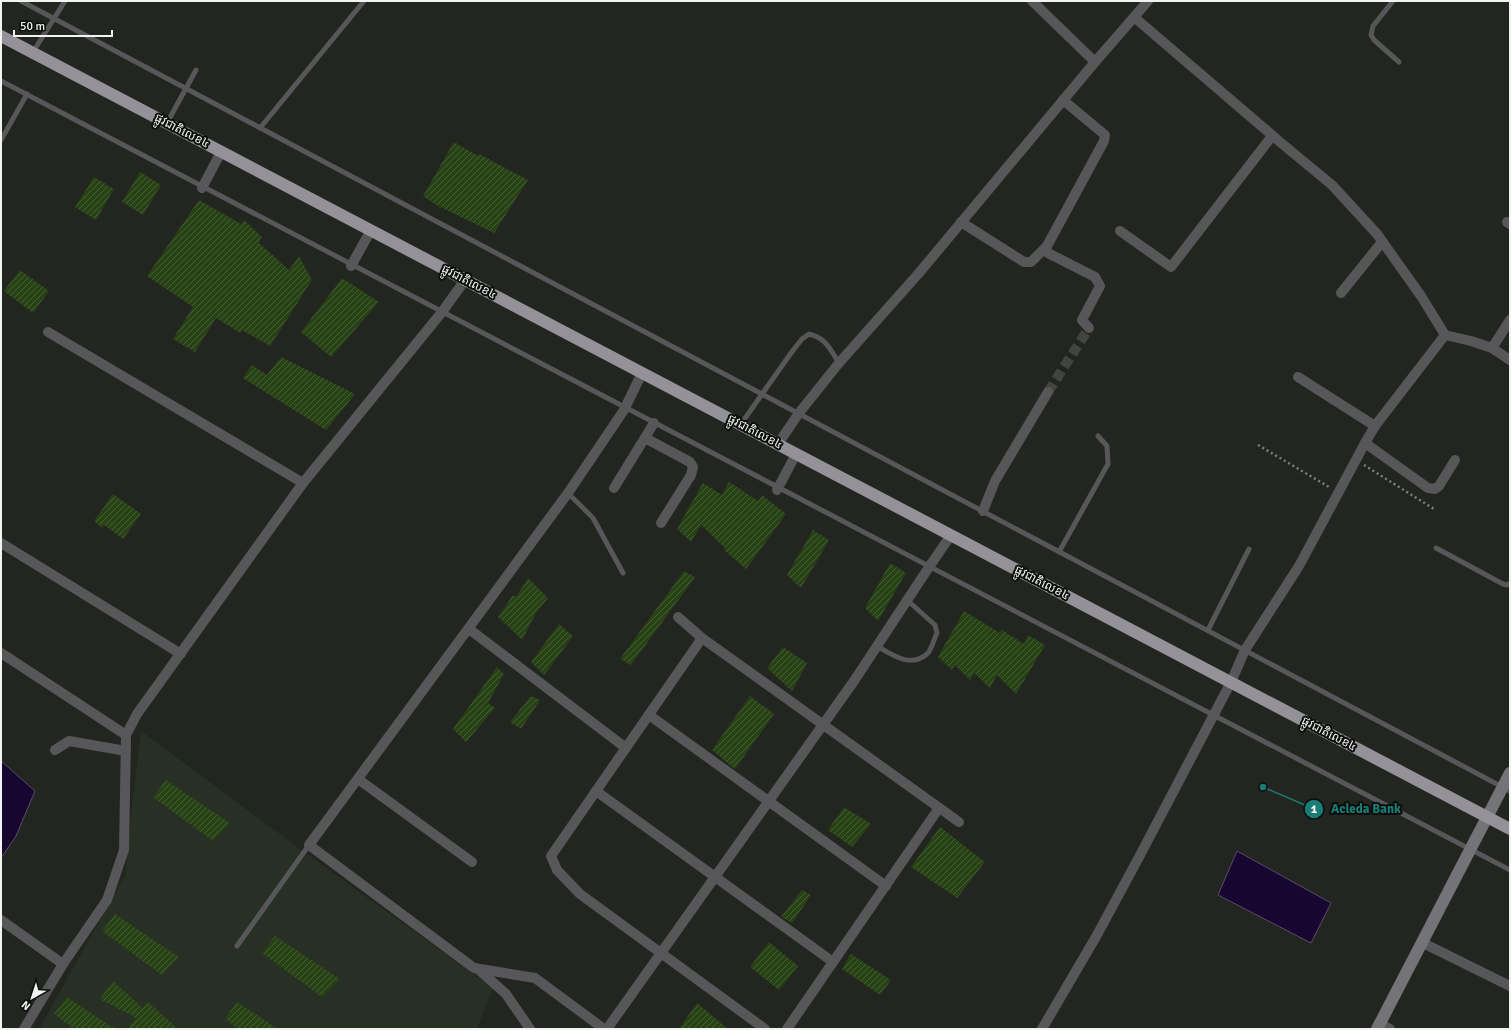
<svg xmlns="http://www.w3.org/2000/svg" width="1511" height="1030" font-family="Signika,'Noto Sans Khmer',sans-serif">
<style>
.built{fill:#282f24}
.water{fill:#170630;stroke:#584d6a}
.building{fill:url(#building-hatch)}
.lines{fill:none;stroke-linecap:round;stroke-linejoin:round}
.minor-tunnel{stroke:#41443f;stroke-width:10;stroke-dasharray:10 5;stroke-linecap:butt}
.path{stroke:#7d807b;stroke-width:2.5;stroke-dasharray:2 3;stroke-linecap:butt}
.service{stroke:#575659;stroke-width:5}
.minor{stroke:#575659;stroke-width:10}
.secondary{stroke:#747377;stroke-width:12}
.trunk{stroke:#949298;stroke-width:12}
.labels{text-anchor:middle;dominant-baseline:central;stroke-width:4;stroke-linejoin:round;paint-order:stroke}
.street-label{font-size:12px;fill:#f1f4f0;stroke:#0c0e0c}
.leader{fill:none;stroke:#1a7c74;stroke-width:1.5}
.callout-dot{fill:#1a7c74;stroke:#0c0e0c;stroke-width:1.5}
.mark-label{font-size:12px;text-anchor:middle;font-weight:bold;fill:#fff}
.callout-label{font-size:13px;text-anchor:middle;font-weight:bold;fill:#1a7c74;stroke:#0c0e0c;stroke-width:4;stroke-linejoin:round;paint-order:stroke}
</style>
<defs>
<pattern id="building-hatch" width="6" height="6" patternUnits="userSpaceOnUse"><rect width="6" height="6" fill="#274214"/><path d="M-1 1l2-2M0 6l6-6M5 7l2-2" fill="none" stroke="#475e36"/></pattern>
</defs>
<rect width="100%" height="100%" fill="#222520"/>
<polygon class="built" points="141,731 307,854 493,988 477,1029 39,1029 126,873 129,833"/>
<g class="water">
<polygon points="1,761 35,791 16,836 1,858"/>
<polygon points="1237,851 1331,903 1311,943 1218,895"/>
</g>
<g class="building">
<polygon points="454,142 478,156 479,154 528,180 494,233 438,206 423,196"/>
<polygon points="140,172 161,185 143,215 122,202"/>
<polygon points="94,177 114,189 96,220 75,207"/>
<polygon points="199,200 241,224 244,220 262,237 259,243 289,270 299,256 312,280 270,346 242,330 240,333 216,318 195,352 173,339 193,307 147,276"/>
<polygon points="20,270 49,291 33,313 4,291"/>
<polygon points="342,278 379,302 331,357 301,332"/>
<polygon points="281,357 355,394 326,430 243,378 252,365 267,375"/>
<polygon points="729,482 758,501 762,495 786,514 746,569 724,550 725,548 701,525 691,542 677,529 703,483 722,495"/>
<polygon points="113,494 141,514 123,539 104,525 102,528 94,521"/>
<polygon points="813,530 829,540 801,588 787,575"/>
<polygon points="890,563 906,573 878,621 865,608"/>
<polygon points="684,571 695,577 631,665 620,659"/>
<polygon points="528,578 548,598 536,613 522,640 498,617 513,595 516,597"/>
<polygon points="964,611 1000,633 1002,630 1024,644 1028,635 1045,645 1016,694 997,675 990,688 974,673 970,680 955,665 952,670 938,657"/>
<polygon points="559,624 573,636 544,675 531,662"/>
<polygon points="783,647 807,663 792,691 767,668"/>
<polygon points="497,667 504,674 488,703 495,708 466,742 453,729"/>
<polygon points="531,696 540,700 521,729 510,722"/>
<polygon points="750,696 774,714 735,769 712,750"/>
<polygon points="166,780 230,823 213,841 153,797"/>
<polygon points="844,807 871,824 852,847 828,830"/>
<polygon points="940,827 985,862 957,898 911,867"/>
<polygon points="802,890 811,895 792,923 781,917"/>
<polygon points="115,914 179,957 162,975 102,931"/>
<polygon points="275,936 340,979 322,997 262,953"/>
<polygon points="769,942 798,966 779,990 750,967"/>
<polygon points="851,954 891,980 880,995 842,969"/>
<polygon points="113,981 143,1008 148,1002 178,1029 128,1029 136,1018 100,999"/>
<polygon points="67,997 115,1029 74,1029 54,1014"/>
<polygon points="237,1002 278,1029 238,1029 225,1019"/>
<polygon points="697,1003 728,1029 679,1029"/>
</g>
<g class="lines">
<polyline class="minor-tunnel" points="1048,392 1089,328"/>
<g class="path">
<polyline points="1258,445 1329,487"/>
<polyline points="1364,465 1434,509"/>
</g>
<g class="service">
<polyline points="21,1 1510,791"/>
<polyline points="1393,1 1373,26 1371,35 1374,40 1399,62"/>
<polyline points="33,52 65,1"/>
<polyline points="1,81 1510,870"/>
<polyline points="167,123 196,70"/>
<polyline points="260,128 364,1"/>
<polyline points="1,140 27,94"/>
<path d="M741 424 791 353 802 339 809 334C826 338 830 349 839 363"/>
<polyline points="568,493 593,518 623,573"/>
<polyline points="1436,548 1503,584 1507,585 1510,583"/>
<polyline points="1059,552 1108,464 1107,446 1098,436"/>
<polyline points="1208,630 1249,549"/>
<path d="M877 646C892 655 912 669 928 653 932 648 934 639 937 633L935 625 907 600"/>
<polyline points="237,946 309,845"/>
</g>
<g class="minor">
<polyline points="1032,1 1095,62"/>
<polyline points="1063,100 1105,135 1104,141 1047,246 1046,251 1048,253 1095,277 1100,286 1082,320 1089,328"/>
<polyline points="202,188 221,152"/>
<polyline points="961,222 1024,262 1031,262 1047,246"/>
<polyline points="1507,222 1510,224"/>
<polyline points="1120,231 1171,267 1272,136"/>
<polyline points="351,266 371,230"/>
<polyline points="1341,293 1382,242"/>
<polyline points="48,332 303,483"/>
<polyline points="1445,335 1471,341 1492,348 1510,360"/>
<polyline points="1492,348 1510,320"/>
<polyline points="1298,377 1375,426"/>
<polyline points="645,438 690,462 693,467 691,475 661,523"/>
<polyline points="1365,443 1428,488 1435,489 1439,486 1455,460"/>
<polyline points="778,444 799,413 839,363 919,273 1095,62 1148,1"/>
<polyline points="614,488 654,423"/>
<polyline points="777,490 796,454"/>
<polyline points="983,511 995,481 1048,392"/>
<polyline points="1,543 181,654"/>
<polyline points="678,617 702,638 959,822"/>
<polyline points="469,629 626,748"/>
<polyline points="702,638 551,856 557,870 580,894 765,1029"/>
<polyline points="1,653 126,735"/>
<polyline points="649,715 886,886"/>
<polyline points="55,750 69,741 126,751"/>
<polyline points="358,779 472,862"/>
<polyline points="596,791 833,962"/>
<polyline points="1,920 63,964"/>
<polyline points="1423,943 1510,986"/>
<polyline points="478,969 506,994 530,1029"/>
<polyline points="1380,1024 1390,1029"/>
<polyline points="24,1029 63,964 107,900 124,850 126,735 137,714 303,483 442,312 465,280"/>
<polyline points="604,1029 535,978 474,968 309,845 568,493 624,410 642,373"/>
<polyline points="607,1029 854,681 929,567 951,535"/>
<polyline points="787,1029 939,808"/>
<polyline points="1042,1029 1097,935 1138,859 1231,682 1245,650 1299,566 1365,443 1375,426 1445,335 1421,296 1377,234 1332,185 1280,142 1134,17"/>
</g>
<polyline class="secondary" points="1377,1029 1510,773"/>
<polyline class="trunk" points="1,36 1510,829"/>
</g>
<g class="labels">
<g class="street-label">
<text transform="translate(182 131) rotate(28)">ផ្លូវជាតិលេខ៤</text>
<text transform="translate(469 282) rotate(28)">ផ្លូវជាតិលេខ៤</text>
<text transform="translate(755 432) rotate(28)">ផ្លូវជាតិលេខ៤</text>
<text transform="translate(1042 583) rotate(28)">ផ្លូវជាតិលេខ៤</text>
<text transform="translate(1329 734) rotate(28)">ផ្លូវជាតិលេខ៤</text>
</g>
</g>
<path class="leader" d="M1263 787L1314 809"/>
<g class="callout-dot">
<circle cx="1263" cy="787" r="4"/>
<circle cx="1314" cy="809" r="10"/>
</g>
<g class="mark-label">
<text x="1314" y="813">1</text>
</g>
<g class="callout-label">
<text x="1366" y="813">Acleda Bank</text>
</g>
<rect width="1511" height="1030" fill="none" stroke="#f1f4f0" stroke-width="4"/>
<g transform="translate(32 998) rotate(219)" stroke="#0c0e0c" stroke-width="3" paint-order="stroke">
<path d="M0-3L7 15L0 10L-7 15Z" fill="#f1f4f0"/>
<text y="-6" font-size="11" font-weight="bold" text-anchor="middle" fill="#f1f4f0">N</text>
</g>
<path d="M14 30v6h98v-6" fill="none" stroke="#f1f4f0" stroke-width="2"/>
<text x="20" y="30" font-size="12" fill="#f1f4f0" stroke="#0c0e0c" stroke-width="3" paint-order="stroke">50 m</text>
</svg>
